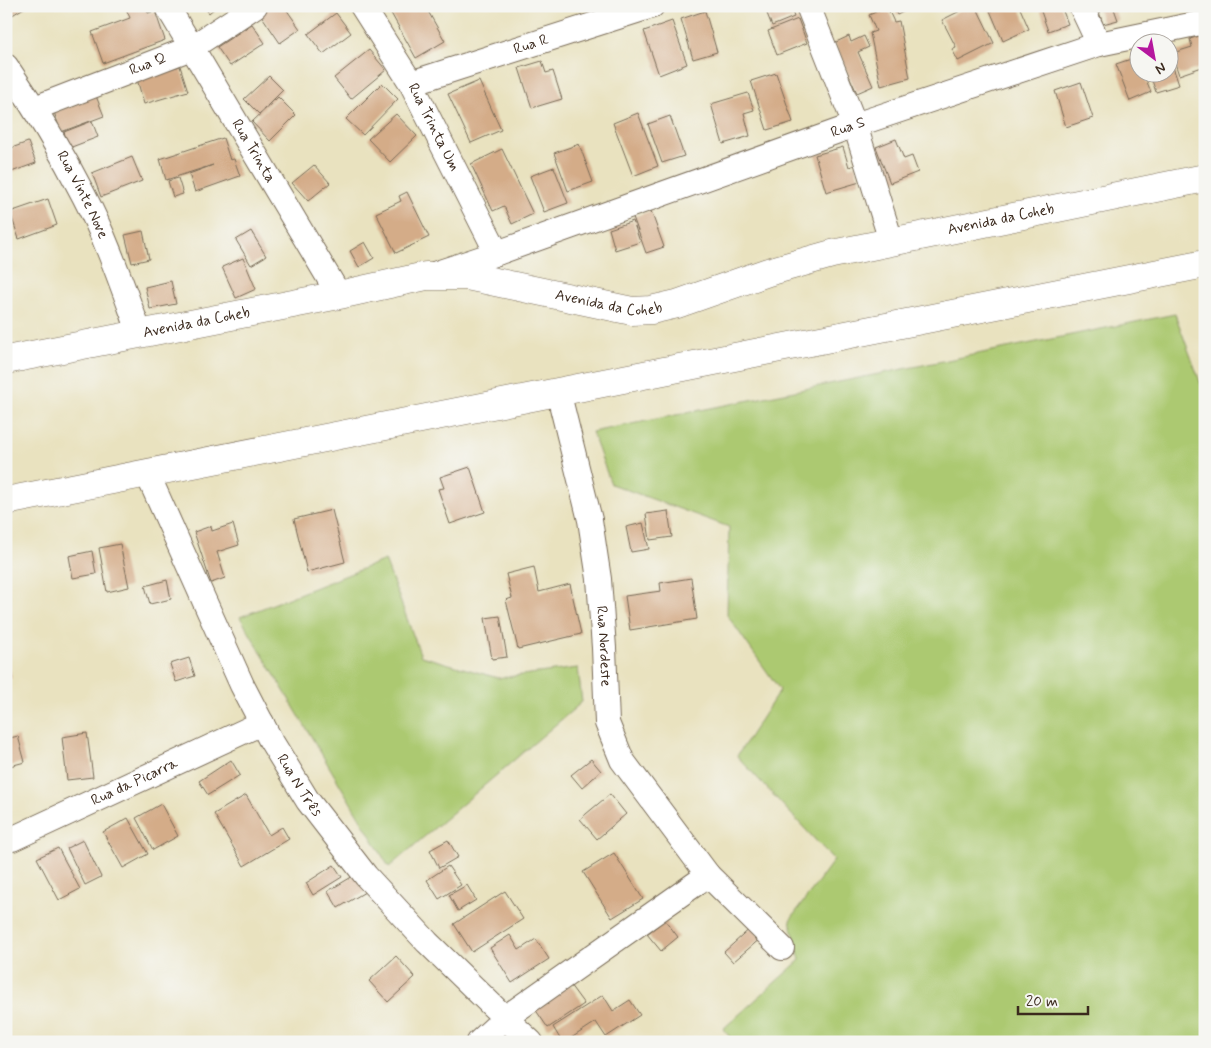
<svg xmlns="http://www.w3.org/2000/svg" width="1211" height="1048" font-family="Mynerve,sans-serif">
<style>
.green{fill:#acc971;stroke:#747a48}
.building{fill:#d4ac88}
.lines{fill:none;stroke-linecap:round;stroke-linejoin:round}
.minor-casing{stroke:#786a56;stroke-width:26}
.secondary-casing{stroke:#786a56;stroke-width:29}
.minor{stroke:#fff;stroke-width:24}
.secondary{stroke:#fff;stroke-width:28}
.labels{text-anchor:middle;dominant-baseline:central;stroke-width:5;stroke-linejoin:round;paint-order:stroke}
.street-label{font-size:15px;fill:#3b2a1e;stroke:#f6f6f2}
</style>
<rect width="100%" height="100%" fill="#f6f6f2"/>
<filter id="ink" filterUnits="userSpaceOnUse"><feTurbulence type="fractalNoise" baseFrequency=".02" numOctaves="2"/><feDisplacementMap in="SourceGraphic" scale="10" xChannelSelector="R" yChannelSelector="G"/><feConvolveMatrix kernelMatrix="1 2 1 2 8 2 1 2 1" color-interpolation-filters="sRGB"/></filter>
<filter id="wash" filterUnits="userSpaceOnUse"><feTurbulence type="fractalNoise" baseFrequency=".0096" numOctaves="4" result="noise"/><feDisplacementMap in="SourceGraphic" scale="20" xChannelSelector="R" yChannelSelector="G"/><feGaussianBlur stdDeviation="1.12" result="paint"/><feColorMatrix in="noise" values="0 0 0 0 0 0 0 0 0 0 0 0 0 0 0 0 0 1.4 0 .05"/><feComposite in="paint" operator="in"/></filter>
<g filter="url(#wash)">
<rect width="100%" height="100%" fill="#e9e2bf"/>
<g class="green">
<polygon points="1175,314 1205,395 1205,1042 734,1042 723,1029 800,960 790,920 834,860 737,756 780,690 727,615 729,527 611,484 592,432"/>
<polygon points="385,560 421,656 498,678 578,668 582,702 389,867 240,617"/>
</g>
<g id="blocks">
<g class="building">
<polygon points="6,6 27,6 6,19"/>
<polygon points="125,6 146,6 148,13 155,11 165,40 103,63 92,32 130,18"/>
<polygon points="203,6 217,6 209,13"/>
<polygon points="267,6 284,6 300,29 280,43 259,12"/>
<polygon points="387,6 425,6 445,41 416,58"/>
<polygon points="764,6 790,6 794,17 772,26"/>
<polygon points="893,6 915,6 897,15"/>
<polygon points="970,6 976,6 994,43 958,61 952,49 956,47 942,20"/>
<polygon points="988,6 1019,6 1029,29 1003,41"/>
<polygon points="1039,6 1061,6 1068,24 1048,31"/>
<polygon points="1097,6 1113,6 1118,20 1103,24"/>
<polygon points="887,7 894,22 899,21 910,78 881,86 870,33 876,31 869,15"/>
<polygon points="705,11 717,52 693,59 681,19"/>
<polygon points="336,13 351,33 323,54 308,34"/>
<polygon points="798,19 807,43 777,55 768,31"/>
<polygon points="672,21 687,64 659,75 644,31"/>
<polygon points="252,24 265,43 230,66 217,47"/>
<polygon points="1205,34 1205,66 1179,75 1168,43 1172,42 1176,52 1192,47 1190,39"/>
<polygon points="849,36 851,42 864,36 869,47 858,52 873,86 857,93 834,43"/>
<polygon points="369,50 386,70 351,99 334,78"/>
<polygon points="1169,55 1179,85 1156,92 1149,72 1168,72"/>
<polygon points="1137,57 1138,72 1143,72 1151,92 1130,101 1116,64"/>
<polygon points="542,61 546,73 553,71 562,99 532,108 519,68"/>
<polygon points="180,66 188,91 144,104 137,79"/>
<polygon points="776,73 793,122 767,130 751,81"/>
<polygon points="269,76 283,90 259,114 244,99"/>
<polygon points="479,81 501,130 471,143 448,94"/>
<polygon points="1081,82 1093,118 1066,127 1055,91"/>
<polygon points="382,83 398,99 363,135 346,119"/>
<polygon points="748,93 754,110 744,113 750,136 723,144 711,104"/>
<polygon points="96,96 104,116 61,132 54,112"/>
<polygon points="278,97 296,115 270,141 252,122"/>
<polygon points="638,113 658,166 633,176 613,123"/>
<polygon points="396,114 417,136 390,162 368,139"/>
<polygon points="670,116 684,156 662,163 648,124"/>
<polygon points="92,121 98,137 69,148 64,132"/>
<polygon points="223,138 230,160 234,159 240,176 195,192 189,174 213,165 166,180 160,159"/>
<polygon points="896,139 904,159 912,156 918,172 890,183 876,147"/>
<polygon points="28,142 36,163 6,174 6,150"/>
<polygon points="579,144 593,182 568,191 554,153"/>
<polygon points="843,147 849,167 855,165 860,182 826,192 815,155"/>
<polygon points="502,149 533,214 512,224 504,206 493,211 471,164"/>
<polygon points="132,157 142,181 101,197 92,173"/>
<polygon points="314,165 330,183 308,201 292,183"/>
<polygon points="554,167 568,203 544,212 530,176"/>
<polygon points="178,178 183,194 173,197 168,181"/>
<polygon points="407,192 429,237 396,253 376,213 401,201 399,196"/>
<polygon points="48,199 57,225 19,239 10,212"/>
<polygon points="651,211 664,247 646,253 633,217"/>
<polygon points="633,221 640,242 615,250 609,229"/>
<polygon points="143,231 149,259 132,263 125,235"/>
<polygon points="251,231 266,256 251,265 236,240"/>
<polygon points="365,242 374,258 359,267 350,251"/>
<polygon points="243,258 256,289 236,298 222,267"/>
<polygon points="171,281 176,304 150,309 145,287"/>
<polygon points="470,467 485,512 450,524 438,489 444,488 440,477"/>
<polygon points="332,510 345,562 307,572 294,519"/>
<polygon points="668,511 672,537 650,540 646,514"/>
<polygon points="643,523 649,549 631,552 626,527"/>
<polygon points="233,524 239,545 217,552 225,578 211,583 194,532 211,526 212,531"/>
<polygon points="120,544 129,587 107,592 99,548"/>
<polygon points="92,551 96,574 73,578 69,556"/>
<polygon points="534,567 539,592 570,584 581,634 518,649 506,600 512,598 506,574"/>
<polygon points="691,578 697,619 630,630 625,596 661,591 660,583"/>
<polygon points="167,580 171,599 150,604 145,586"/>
<polygon points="500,616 507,657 492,659 485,618"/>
<polygon points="6,657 12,678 6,679"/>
<polygon points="189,658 195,676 176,682 170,664"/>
<polygon points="87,733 93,777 67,780 62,737"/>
<polygon points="18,736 25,762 6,767 6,739"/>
<polygon points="591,759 601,771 582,788 571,775"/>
<polygon points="231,760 240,775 208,795 199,781"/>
<polygon points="610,794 626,814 597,839 580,819"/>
<polygon points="246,795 269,835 282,827 289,839 244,866 214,814"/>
<polygon points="161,804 178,836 153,850 136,818"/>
<polygon points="128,818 148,854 123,868 103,832"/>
<polygon points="83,840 101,877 85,885 67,848"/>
<polygon points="448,840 458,857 439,868 430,850"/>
<polygon points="58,848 80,889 59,900 37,858"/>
<polygon points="614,853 643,899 612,918 583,872"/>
<polygon points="334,865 342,877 313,895 306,883"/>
<polygon points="448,866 461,885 439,899 427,880"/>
<polygon points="355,875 365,892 338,908 328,891"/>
<polygon points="467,885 476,900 458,911 449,895"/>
<polygon points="505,891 523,919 472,952 454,924"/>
<polygon points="665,920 678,937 661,951 647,934"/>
<polygon points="752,927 761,938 733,962 724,952"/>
<polygon points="510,935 519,950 536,939 549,959 512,983 490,948"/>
<polygon points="396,956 415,977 388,1002 369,981"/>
<polygon points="570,985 584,1004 548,1028 535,1009"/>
<polygon points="603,995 613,1011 630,1000 640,1015 606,1037 596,1022 565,1042 562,1042 553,1027"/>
</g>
</g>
</g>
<g filter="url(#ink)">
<use href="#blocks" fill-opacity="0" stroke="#786a56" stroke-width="1"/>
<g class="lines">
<defs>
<g id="minor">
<path id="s1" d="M167 6 339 295"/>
<path id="s2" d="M362 6 411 83 497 253"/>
<polyline points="808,6 855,125 891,241"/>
<polyline points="1081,6 1099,44"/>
<path id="s3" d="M6 66C35 108 61 151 84 196 107 240 123 288 140 334"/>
<path id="s4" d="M411 83 652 6"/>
<path id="s5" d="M35 108 191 48 255 6"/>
<path id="s6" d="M437 273 497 253 855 125 1099 44 1205 22"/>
<path id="s7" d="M558 391 590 520 599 579 604 648 607 723 622 760 708 875 782 948"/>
<path id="s8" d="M147 473 242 685 270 739 308 801 366 876 427 942 505 1018 531 1042"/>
<path id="s9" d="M6 840 12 839 262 723"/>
<polyline points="479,1042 505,1018 708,875"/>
</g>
<g id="secondary">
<path id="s10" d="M6 360 339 295 426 276H467L632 311 651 310 677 304 768 272 832 254 1205 178"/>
<polyline points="6,501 1205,264"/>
</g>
</defs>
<use href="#minor" class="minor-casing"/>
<use href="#secondary" class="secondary-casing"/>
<use href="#minor" class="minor"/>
<use href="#secondary" class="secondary"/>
</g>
</g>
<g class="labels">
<g class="street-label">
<text stroke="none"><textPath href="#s4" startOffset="126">Rua R</textPath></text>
<text stroke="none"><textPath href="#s5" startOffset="121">Rua Q</textPath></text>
<text stroke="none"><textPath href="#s2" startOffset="141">Rua Trinta Um</textPath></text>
<text stroke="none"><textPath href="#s6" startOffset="436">Rua S</textPath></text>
<text stroke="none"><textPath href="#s1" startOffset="169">Rua Trinta</textPath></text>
<text stroke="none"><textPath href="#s3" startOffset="150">Rua Vinte Nove</textPath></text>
<text stroke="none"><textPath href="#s10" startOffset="1019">Avenida da Coheb</textPath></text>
<text stroke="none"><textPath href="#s10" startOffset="614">Avenida da Coheb</textPath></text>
<text stroke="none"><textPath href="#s10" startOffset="194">Avenida da Coheb</textPath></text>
<text stroke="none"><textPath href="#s7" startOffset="260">Rua Nordeste</textPath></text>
<text stroke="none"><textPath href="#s9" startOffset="141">Rua da Picarra</textPath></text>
<text stroke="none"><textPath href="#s8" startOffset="348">Rua N Três</textPath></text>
</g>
</g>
<rect width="1211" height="1048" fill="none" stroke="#f6f6f2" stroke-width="25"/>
<g transform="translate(1154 58) rotate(148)"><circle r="24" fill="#f6f6f2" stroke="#aba49d"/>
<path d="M0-4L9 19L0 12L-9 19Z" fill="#b5179e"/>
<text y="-8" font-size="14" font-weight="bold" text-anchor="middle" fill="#3b2a1e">N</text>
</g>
<path d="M1018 1006v8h70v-8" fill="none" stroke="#3b2a1e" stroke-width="2.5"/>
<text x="1026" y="1006" font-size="15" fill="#3b2a1e" stroke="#f6f6f2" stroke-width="4" paint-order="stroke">20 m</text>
</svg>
